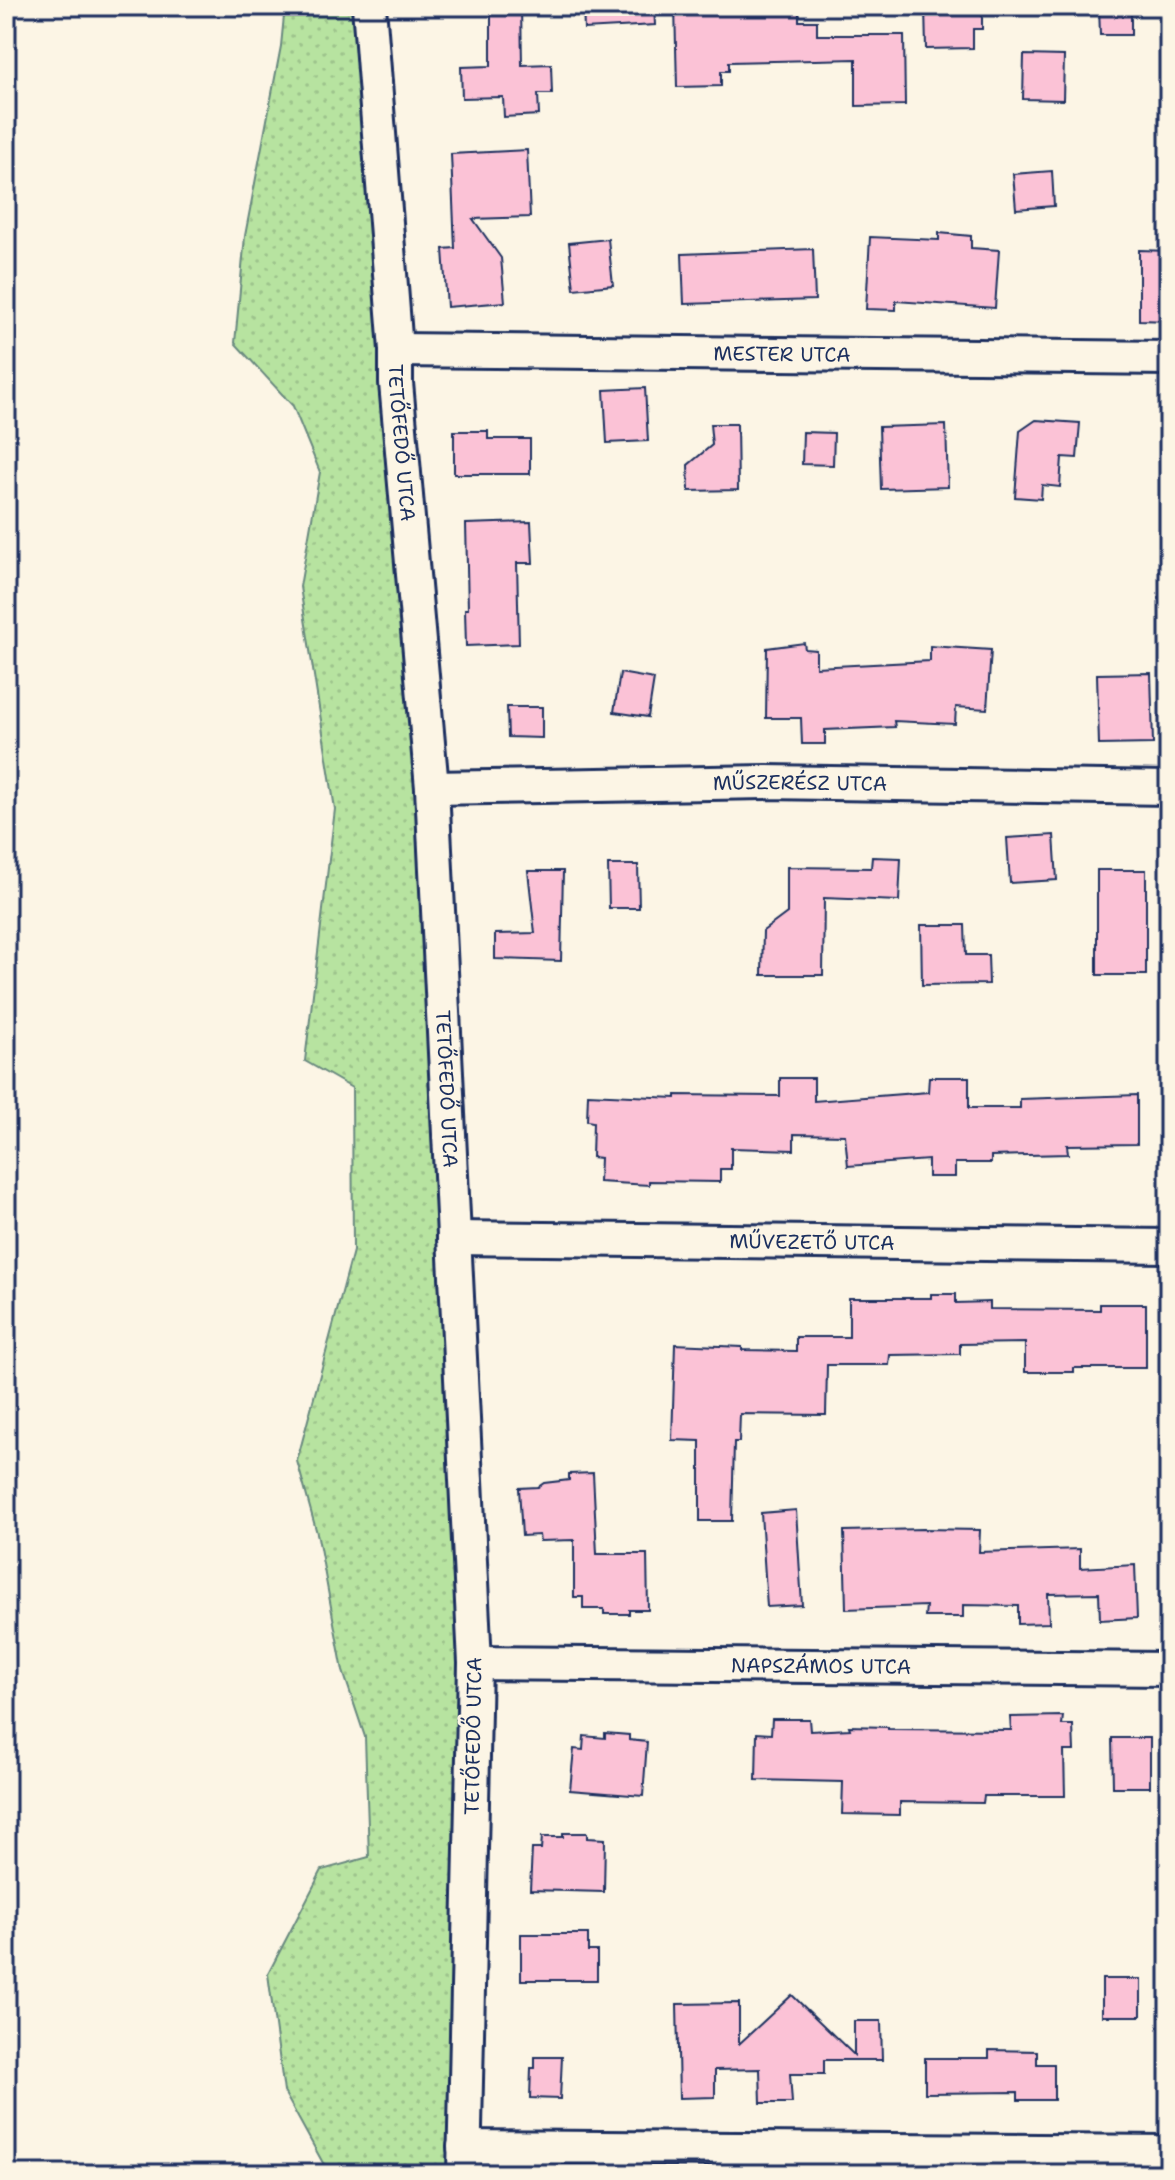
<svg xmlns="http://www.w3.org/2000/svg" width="1175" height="2180" font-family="'Shantell Sans',sans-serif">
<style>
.grass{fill:url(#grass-dots);stroke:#69897f;stroke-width:2}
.building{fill:#fbc2d6;stroke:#1b2f5e;stroke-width:2}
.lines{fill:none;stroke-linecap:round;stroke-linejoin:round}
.minor-casing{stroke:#1b2f5e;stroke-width:38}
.minor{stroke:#fcf5e5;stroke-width:32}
.labels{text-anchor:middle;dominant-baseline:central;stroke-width:6;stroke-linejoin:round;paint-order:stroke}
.street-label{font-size:20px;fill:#1b2f5e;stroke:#fcf5e5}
</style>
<defs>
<pattern id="grass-dots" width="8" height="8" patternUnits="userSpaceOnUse" patternTransform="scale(2)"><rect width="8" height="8" fill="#b7e3a0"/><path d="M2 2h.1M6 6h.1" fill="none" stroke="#9dc38c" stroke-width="1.8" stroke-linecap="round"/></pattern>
</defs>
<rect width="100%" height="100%" fill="#fcf5e5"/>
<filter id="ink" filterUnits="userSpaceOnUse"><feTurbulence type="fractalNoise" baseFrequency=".0125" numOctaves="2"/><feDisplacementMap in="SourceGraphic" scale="16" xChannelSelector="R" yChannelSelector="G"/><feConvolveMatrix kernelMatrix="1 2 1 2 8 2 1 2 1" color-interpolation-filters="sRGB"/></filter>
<g filter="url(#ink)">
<polygon class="grass" points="285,6 369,6 475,1663 464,2174 329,2174 284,2092 268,1974 322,1870 369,1857 365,1737 343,1671 318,1537 297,1461 353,1251 352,1088 305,1061 335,809 300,587 320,472 293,406 235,343 245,236 281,46"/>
<g class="building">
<polygon points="491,6 521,6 522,65 551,64 552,94 538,94 539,115 504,117 503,97 462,98 461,67 491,66"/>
<polygon points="583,6 654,6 655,25 584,29"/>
<polygon points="675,6 697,6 697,14 799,9 799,21 817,21 817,35 904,35 905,105 856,106 856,59 729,62 729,71 721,71 721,86 677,87"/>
<polygon points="925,6 982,6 982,29 973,29 973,48 926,49"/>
<polygon points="1099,6 1131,6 1131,35 1100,35"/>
<polygon points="1024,55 1064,56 1063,100 1023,99"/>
<polygon points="527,150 530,217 473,219 501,258 505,302 447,307 443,249 455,248 451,154"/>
<polygon points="1052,171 1054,206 1016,209 1013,174"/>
<polygon points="939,233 971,236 971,248 999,250 995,308 896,301 896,310 866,309 870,237 939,240"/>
<polygon points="608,239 613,285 574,289 569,243"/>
<polygon points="813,249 815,300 684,304 682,254"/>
<polygon points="1139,250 1169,251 1169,321 1139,320"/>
<polygon points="645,388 648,441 607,443 604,390"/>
<polygon points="1036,420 1080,423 1077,458 1062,457 1060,487 1042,485 1041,499 1015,497 1020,431"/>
<polygon points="710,424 737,424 738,490 689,491 688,465 712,445"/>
<polygon points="946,425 948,487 881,489 879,427"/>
<polygon points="454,431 488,431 488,439 530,439 530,474 454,474"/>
<polygon points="803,432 834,433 833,465 802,464"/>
<polygon points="531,522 533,563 517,563 519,644 466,646 465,609 468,609 466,524"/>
<polygon points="804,643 805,649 816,650 816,667 930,661 930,646 991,650 987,709 956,707 955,724 894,721 895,727 825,730 825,744 802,744 801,718 766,718 767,648"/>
<polygon points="620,673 654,679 648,717 614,712"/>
<polygon points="1151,673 1153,744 1099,745 1097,674"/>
<polygon points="507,707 542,707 542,738 508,737"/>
<polygon points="1054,835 1057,880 1010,883 1007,838"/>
<polygon points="872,857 901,858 899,901 824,898 823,975 762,975 763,931 787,913 787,867 871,868"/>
<polygon points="608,865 638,865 639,908 609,908"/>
<rect x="1097" y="870" width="49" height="105"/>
<polygon points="528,871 563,871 561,961 495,959 495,934 535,933"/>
<polygon points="921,925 965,925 966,955 988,955 989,984 922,985"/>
<polygon points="929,1077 969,1077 969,1108 1020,1108 1020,1099 1137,1095 1137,1144 1067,1145 1068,1154 991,1156 991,1163 955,1163 955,1177 928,1177 928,1160 848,1166 845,1135 794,1134 794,1150 731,1148 731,1169 720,1169 720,1182 649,1181 649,1185 599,1182 600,1158 592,1157 593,1122 587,1121 588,1094 676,1098 676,1095 780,1096 780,1078 814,1078 814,1101 928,1092"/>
<polygon points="931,1294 956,1294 956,1303 990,1302 990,1309 1100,1310 1100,1304 1146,1304 1146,1368 1074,1368 1074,1372 1025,1372 1025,1343 960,1344 960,1354 890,1355 889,1365 827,1365 826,1415 740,1414 739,1442 734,1442 732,1521 700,1521 700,1441 672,1440 675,1344 742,1347 742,1350 796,1351 796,1337 849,1337 849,1298 931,1298"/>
<polygon points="593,1473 597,1554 647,1554 648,1610 629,1610 629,1614 604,1614 604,1609 583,1609 583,1597 574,1597 574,1540 540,1541 539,1535 522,1536 519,1488 538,1487 544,1483 569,1480 569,1474"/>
<polygon points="796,1510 802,1605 767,1607 761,1513"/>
<polygon points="923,1529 980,1530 979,1552 1080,1549 1080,1568 1135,1565 1137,1618 1100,1620 1099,1593 1048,1594 1049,1623 1018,1624 1018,1606 963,1605 963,1617 925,1617 926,1606 846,1609 844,1531"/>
<polygon points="1063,1716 1062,1725 1073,1725 1074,1751 1064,1751 1065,1796 984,1796 983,1803 900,1802 900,1815 842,1814 843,1782 756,1780 757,1733 771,1734 772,1719 809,1719 810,1731 850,1729 849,1726 888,1727 888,1729 1011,1730 1010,1717"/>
<polygon points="605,1733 629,1735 629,1740 647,1742 643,1796 570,1790 574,1749 583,1750 584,1736 605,1738"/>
<polygon points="1112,1738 1150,1738 1150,1787 1113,1787"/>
<polygon points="563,1833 587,1833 587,1838 605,1839 604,1892 530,1890 532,1849 541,1849 542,1837 563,1837"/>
<polygon points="521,1934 588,1934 588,1951 597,1951 597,1980 521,1980"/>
<rect x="1102" y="1979" width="39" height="37"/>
<polygon points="792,1995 854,2055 854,2021 881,2021 882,2060 824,2060 824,2074 790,2074 792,2103 761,2103 760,2069 715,2070 715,2097 679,2098 677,2004 739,2003 739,2044"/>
<polygon points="989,2050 1037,2051 1037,2064 1054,2064 1054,2100 1018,2100 1018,2092 925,2093 925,2058 989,2058"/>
<polygon points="535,2057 562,2057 560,2099 530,2098 531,2068 535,2068"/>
</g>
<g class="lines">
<defs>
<g id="minor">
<path id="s1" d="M369 6 396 350V383L432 788 475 1663 464 2174"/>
<path id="s2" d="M396 350 1169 358"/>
<path id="s3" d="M432 788 766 782 1169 788"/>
<path id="s4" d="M454 1238 1169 1246"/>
<path id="s5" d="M475 1663 1169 1669"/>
<polyline points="464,2147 1169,2152"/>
</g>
</defs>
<use href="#minor" class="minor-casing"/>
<use href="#minor" class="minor"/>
</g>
</g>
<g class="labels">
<g class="street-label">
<text stroke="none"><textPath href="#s2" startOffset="386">MESTER UTCA</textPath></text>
<text stroke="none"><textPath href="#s1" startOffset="438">TETŐFEDŐ UTCA</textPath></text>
<text stroke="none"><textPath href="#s3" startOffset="368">MŰSZERÉSZ UTCA</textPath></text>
<text stroke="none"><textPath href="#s1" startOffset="1086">TETŐFEDŐ UTCA</textPath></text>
<text stroke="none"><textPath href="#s4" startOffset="358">MŰVEZETŐ UTCA</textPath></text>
<text stroke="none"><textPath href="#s5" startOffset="346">NAPSZÁMOS UTCA</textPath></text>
<text transform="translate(473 1736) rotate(-89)">TETŐFEDŐ UTCA</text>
</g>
</g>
<rect width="1175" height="2180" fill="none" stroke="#fcf5e5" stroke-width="32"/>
<rect x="16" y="16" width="1143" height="2148" fill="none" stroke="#1b2f5e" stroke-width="3" filter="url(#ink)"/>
</svg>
